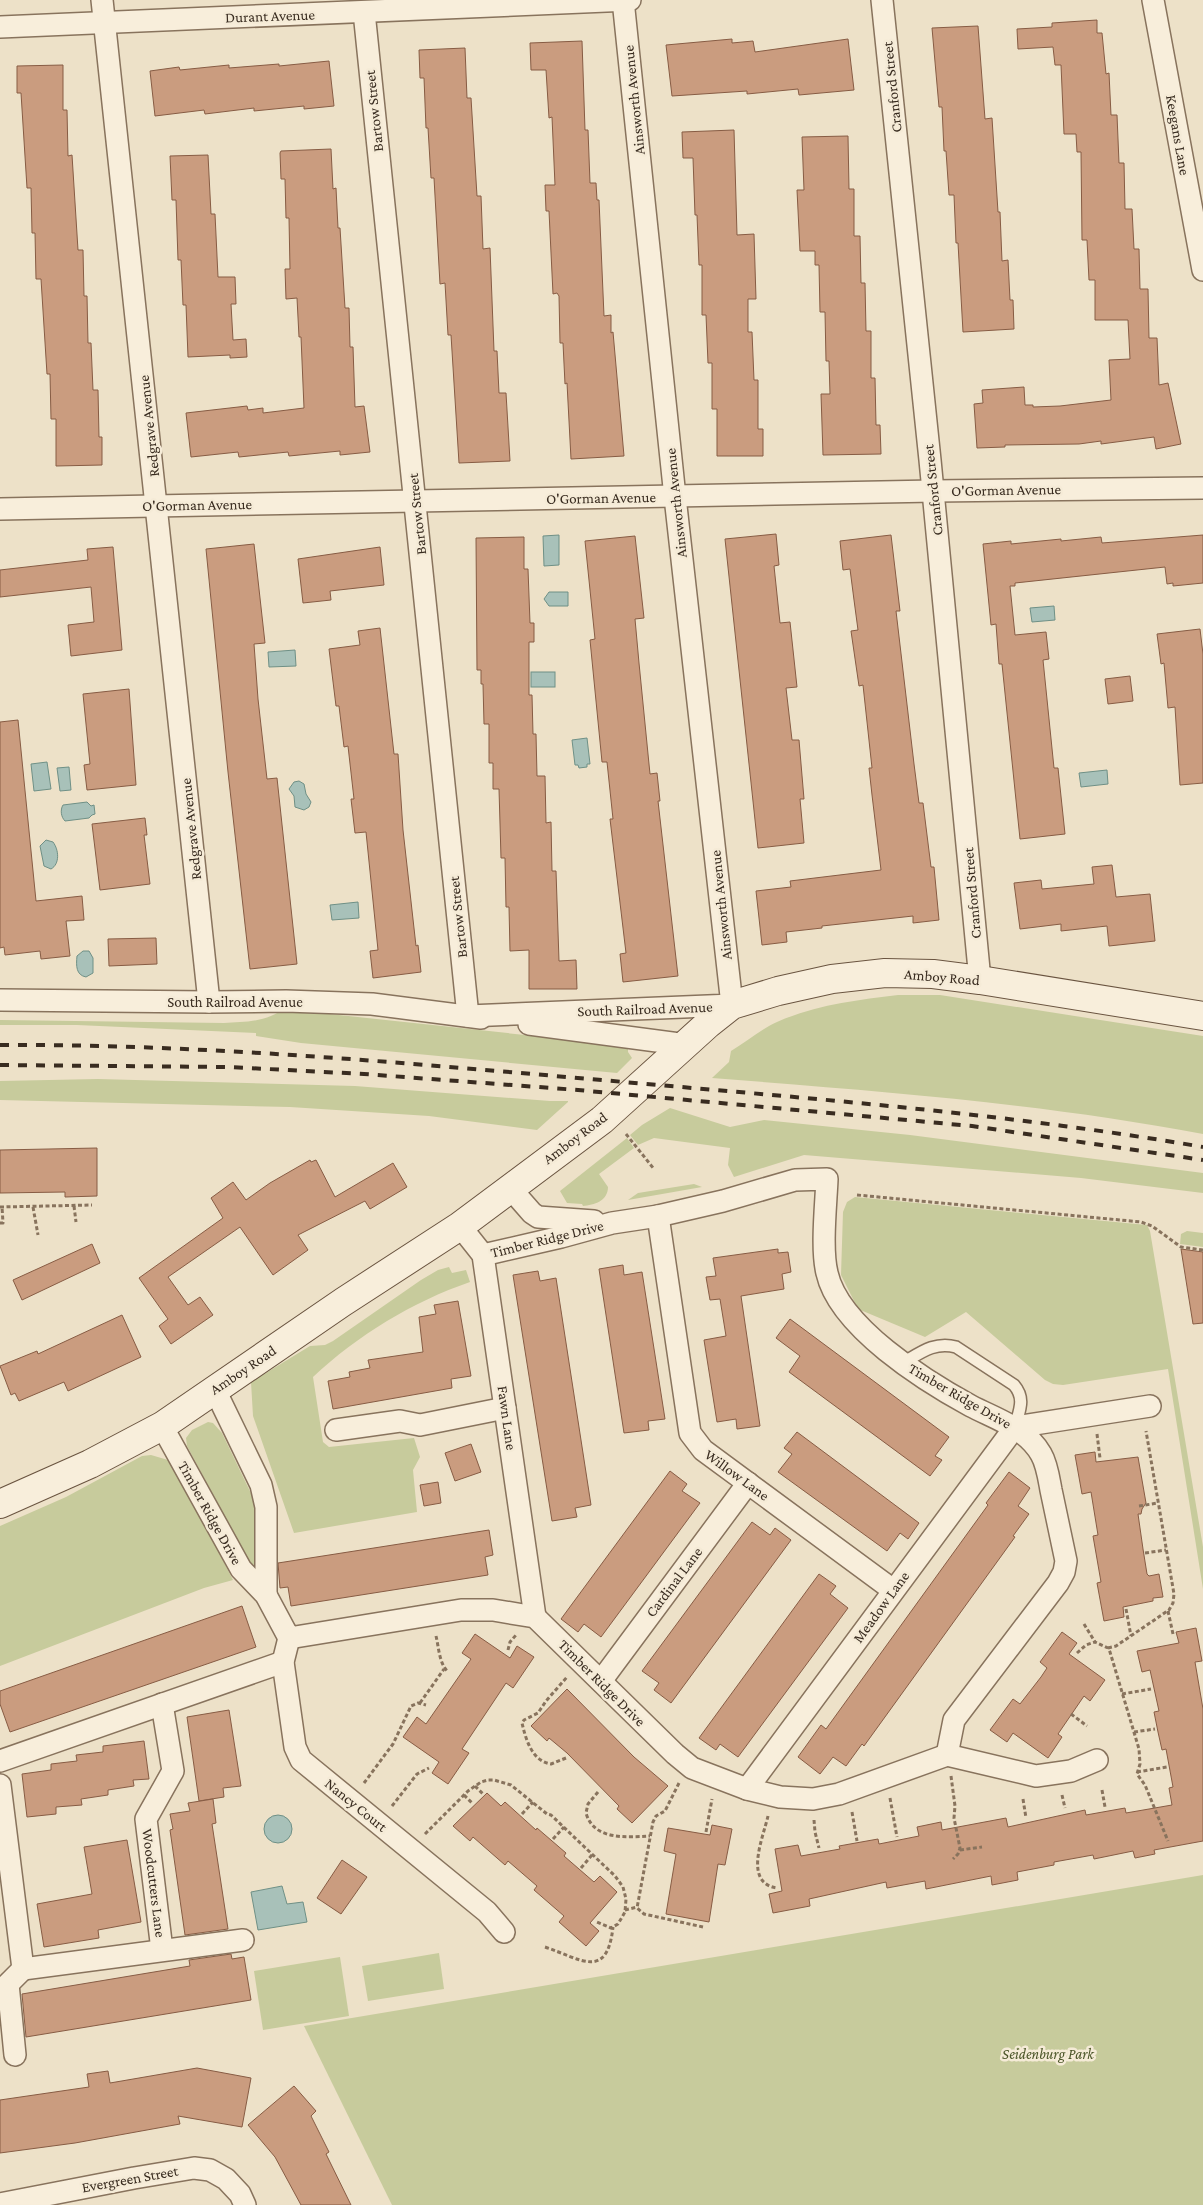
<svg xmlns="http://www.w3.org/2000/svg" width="1203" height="2205" font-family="'Crimson Pro',serif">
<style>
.green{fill:#c7cb9c}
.water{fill:#a8c1b9;stroke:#6f9086}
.building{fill:#ca9c7f;stroke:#875c44}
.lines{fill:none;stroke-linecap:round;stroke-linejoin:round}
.lane-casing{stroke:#88735d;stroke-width:14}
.street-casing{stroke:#88735d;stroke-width:24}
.secondary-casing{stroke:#6a5440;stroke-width:30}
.path{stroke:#88735d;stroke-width:3;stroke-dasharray:4 2.5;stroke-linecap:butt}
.lane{stroke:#f8eedb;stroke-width:11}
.street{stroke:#f8eedb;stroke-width:21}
.secondary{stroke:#f8eedb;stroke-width:28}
.rail{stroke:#392c20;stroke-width:4;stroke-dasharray:9 9;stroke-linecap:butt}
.labels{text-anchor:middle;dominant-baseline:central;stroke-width:5;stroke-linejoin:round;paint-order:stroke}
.street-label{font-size:15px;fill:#392c20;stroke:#f5ebd7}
.park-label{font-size:15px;font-style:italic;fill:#4b5528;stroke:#f5ebd7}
</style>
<rect width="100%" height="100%" fill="#ede1c8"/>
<g class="green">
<path d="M898 995H940L1203 1036V1134C1041 1103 876 1091 712 1078L729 1062 731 1051C746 1042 761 1029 777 1022 815 1005 857 1000 898 995Z"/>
<path d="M283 1009 628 1046V1052L632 1058 617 1073 301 1043 256 1036V1033L77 1025H0V1020L224 1023C244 1022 267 1022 283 1009Z"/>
<polygon points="98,1079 355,1086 550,1101 568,1101 568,1102 537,1130 429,1116 290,1107 0,1100 0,1081"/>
<polygon points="670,1108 730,1127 764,1120 910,1135 1203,1173 1203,1193 1081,1178 804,1155 734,1177 728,1165 730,1148 654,1138 638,1145 630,1135 642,1125"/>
<path d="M627 1138 634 1148 599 1174 608 1187C608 1201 594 1205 583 1206L582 1204 567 1203 560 1191Z"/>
<polygon points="694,1184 702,1187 628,1200 638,1193"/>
<polygon points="855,1197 1147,1225 1150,1231 1203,1547 1203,1589 1168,1369 1063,1385 1053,1384 1045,1380 966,1312 925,1337 858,1309 841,1275 843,1212 847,1202"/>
<polygon points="1187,1231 1203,1233 1203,1247 1180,1244 1181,1234"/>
<path d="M449 1267 452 1273 466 1270 470 1282C412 1302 358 1335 313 1377L323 1442 329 1447 414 1438 420 1457 413 1470 417 1512 294 1533 253 1416 251 1382 310 1346 325 1345 333 1341 421 1280 438 1270Z"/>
<polygon points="208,1422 213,1423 222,1433 258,1508 255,1565 250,1564 187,1446 186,1438 192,1430"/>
<polygon points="151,1455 168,1460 175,1467 233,1580 204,1588 0,1666 0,1526 66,1497 142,1456"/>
<polygon points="1203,1875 1203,2205 392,2205 304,2026"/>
<polygon points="439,1953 444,1989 368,2001 362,1966"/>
<polygon points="340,1957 349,2016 263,2030 254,1971"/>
</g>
<g class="water">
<polygon points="559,535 559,565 544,566 543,536"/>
<polygon points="549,592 568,592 568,606 549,606 544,599"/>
<polygon points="1054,606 1055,620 1032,622 1030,608"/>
<polygon points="295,650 296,666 269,667 268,652"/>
<rect x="531" y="672" width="24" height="15"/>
<polygon points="587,738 590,764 587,764 587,767 579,768 578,765 575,765 572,740"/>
<polygon points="47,762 51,789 34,791 31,764"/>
<polygon points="69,767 71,790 60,791 57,768"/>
<polygon points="1107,770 1108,784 1081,787 1079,773"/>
<polygon points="299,781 304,784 306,794 311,802 309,807 304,810 295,807 294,796 289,789 294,782"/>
<path d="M87 802 91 806 94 805 95 814 92 815 89 818 65 821C61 817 60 810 63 805Z"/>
<path d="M46 840 53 842C59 850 60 864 51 869L44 866 40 846Z"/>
<polygon points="358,902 359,918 332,920 330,905"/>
<path d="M83 951H89L93 958V973L86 977C76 975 76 966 77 956Z"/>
<circle cx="278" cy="1829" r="14"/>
<polygon points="282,1886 287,1904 303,1902 307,1922 258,1930 251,1892"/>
</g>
<g class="building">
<polygon points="1097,20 1097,33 1102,33 1106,74 1109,73 1111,115 1117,115 1119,163 1124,163 1125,209 1132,209 1134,249 1139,249 1140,289 1148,289 1149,338 1157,338 1159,385 1168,383 1181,444 1156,449 1154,437 1101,444 1101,441 1079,444 1005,445 1005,447 977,448 974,404 983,403 982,390 1024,387 1025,405 1033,405 1033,407 1060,406 1111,400 1109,360 1130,359 1128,320 1095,320 1095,280 1089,280 1087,240 1082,240 1081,152 1077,152 1076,134 1064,134 1061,65 1055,65 1053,47 1018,49 1017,29 1052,27 1052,23"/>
<polygon points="978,26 985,119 992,118 998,212 1000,212 1002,261 1008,260 1010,300 1013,300 1014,329 963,332 958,243 956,243 954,195 949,195 946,151 944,151 942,107 939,107 932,28"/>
<polygon points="732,39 732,43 753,41 755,52 848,39 854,90 799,95 798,89 747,94 747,91 672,96 666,45"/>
<polygon points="582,41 585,130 588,130 590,183 596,183 597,200 599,200 604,316 611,315 611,333 613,332 624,456 571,459 567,383 565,384 563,343 560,343 559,296 557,293 553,294 549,211 546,211 545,185 555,185 552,117 549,118 546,70 531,70 530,43"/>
<polygon points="465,48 467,98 471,98 477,196 481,196 483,249 490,248 494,351 497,351 499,393 506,393 510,461 459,463 451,335 448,335 445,283 440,284 434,178 431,178 428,128 426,128 424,78 420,78 419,50"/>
<polygon points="329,61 334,106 304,109 304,106 254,111 254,108 205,114 204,110 155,116 150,71 179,67 180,70 229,65 229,68 279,64 279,66"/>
<polygon points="63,65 63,110 67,110 68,156 72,155 78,250 83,250 84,296 87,296 88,343 91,343 93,390 98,390 99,437 102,437 102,465 56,466 56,419 51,419 50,374 47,374 41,279 36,279 35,233 32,233 31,188 27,188 21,93 17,93 17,66"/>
<polygon points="734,130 737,235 754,234 756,299 748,299 748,332 752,332 754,380 758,380 758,429 763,429 763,456 717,456 717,409 712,409 712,363 708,363 706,315 702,315 702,265 699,265 697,215 695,215 693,158 683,158 682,132"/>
<polygon points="848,136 849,189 854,189 854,236 860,236 861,283 865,283 866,331 871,331 871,378 875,378 876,425 880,425 881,454 823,455 821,394 830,394 829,361 826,361 825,312 820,312 819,265 815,265 815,251 800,251 797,190 804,190 802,137"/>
<polygon points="331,149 333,189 336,188 338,228 340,228 345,308 349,308 350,347 353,347 355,407 364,406 370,452 340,455 340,451 289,456 288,452 239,457 238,452 191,457 186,413 247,406 248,410 263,408 263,413 304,408 301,337 299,337 297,298 286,299 285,269 290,269 289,218 286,218 285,179 281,179 280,153 281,151"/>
<polygon points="208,155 211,214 215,214 218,277 235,277 236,304 231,304 233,340 246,339 247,357 230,358 230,355 188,357 186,305 183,305 181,260 178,260 176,200 172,200 170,156"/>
<polygon points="776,534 779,565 774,566 780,623 790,622 797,687 786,688 792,740 799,740 804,799 800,799 804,843 758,848 725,539"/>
<polygon points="891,535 900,611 896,611 914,764 919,803 923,803 931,867 934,867 939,920 913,923 913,916 822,926 822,928 786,932 787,942 762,945 756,891 791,887 790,881 881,870 872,795 869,768 872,768 863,685 859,686 851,631 858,630 854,600 850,569 843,570 840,541"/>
<polygon points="1203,535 1203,583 1173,586 1173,583 1167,584 1165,567 1015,583 1015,586 1010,586 1015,635 1046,632 1049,659 1043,660 1054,768 1058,768 1065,834 1020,839 1002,664 999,664 996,624 991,625 983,544 1011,541 1011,544 1061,539 1061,541 1101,537 1102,543"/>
<polygon points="635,536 644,618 635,619 639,663 650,774 657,773 660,801 658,801 678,976 623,982 620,954 626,953 610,819 613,819 607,762 602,762 590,640 595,639 585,541"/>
<polygon points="524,537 524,569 528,569 530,623 534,623 534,642 529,642 529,695 532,695 533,734 536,734 537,776 545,776 546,823 551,822 552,871 556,871 559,961 576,960 577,989 529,989 529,950 510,951 509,907 506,907 505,858 501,858 499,789 493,789 493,763 489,763 489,724 484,724 483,684 481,684 481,670 477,670 476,538"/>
<polygon points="254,544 265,643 254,644 258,699 267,779 277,778 297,964 250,969 228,772 206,549"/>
<polygon points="113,547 122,650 71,656 68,625 94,622 91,587 0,597 0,570 88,560 87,549"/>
<polygon points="380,547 384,585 330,591 331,600 303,603 298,559"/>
<polygon points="380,628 394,754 398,754 403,830 416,946 418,945 421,972 373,978 370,951 378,950 366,832 355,833 351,799 354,799 348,746 344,747 339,706 336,706 329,649 360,645 358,631"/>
<polygon points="1200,629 1203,654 1203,783 1180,785 1175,707 1168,708 1164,663 1161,664 1157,634"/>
<polygon points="1130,676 1133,701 1108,704 1105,679"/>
<polygon points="129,689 136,785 87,790 84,765 90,764 83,694"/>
<polygon points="18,720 36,901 82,896 84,920 66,921 70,956 41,959 40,951 5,955 4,947 0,948 0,722"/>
<polygon points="145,818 147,835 144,835 150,884 100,890 92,824"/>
<polygon points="1112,865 1116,897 1150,894 1155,941 1109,946 1107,926 1061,931 1061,924 1020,929 1014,883 1041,880 1042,889 1094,884 1092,867"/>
<polygon points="156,938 157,964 109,966 108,939"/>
<polygon points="97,1148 97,1196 65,1197 65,1192 0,1193 0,1150"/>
<polygon points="310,1160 311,1162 316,1160 335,1197 393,1163 407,1187 370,1209 365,1201 298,1235 308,1250 273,1275 240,1227 168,1277 188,1305 200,1297 213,1315 171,1344 159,1326 168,1319 139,1278 223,1218 211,1198 233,1182 246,1200 270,1183"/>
<polygon points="92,1244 100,1263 22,1300 13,1280"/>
<polygon points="778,1249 778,1253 788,1252 791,1272 782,1274 784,1289 741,1296 760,1426 737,1429 736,1419 717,1422 704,1340 726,1336 720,1299 710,1300 706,1277 716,1276 713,1258"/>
<polygon points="1181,1249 1203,1252 1203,1323 1193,1324"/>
<polygon points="623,1265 624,1275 642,1272 665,1419 648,1421 649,1430 624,1433 599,1269"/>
<polygon points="538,1271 540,1281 556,1278 591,1505 575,1508 577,1517 552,1521 513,1275"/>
<polygon points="458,1301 471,1376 451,1379 452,1388 333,1409 328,1381 350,1377 349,1372 370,1368 368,1360 423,1352 419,1317 436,1314 434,1305"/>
<polygon points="122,1315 141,1357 68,1391 64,1382 19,1401 15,1393 11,1395 0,1366 37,1351 38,1354"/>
<polygon points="790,1319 949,1437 935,1456 942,1460 930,1476 789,1372 800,1356 776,1338"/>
<polygon points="797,1432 919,1523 908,1539 900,1533 887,1551 778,1472 792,1454 784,1448"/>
<polygon points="471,1444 481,1472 455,1481 445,1453"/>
<polygon points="1095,1452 1096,1462 1138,1457 1146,1503 1142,1509 1141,1514 1138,1514 1143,1549 1147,1574 1149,1576 1159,1574 1163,1597 1153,1598 1153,1601 1123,1607 1124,1617 1104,1621 1097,1583 1101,1582 1093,1536 1098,1535 1091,1492 1082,1494 1075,1455"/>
<polygon points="670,1471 687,1484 682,1491 700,1503 601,1637 584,1624 578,1632 561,1619"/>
<polygon points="1009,1472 1030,1488 1018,1506 1029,1514 1013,1536 1015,1537 864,1746 862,1744 846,1766 833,1757 820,1774 798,1757 821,1725 826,1729 988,1505 986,1503"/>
<polygon points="438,1482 441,1503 424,1506 420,1485"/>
<polygon points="752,1522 770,1535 775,1528 791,1540 671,1703 654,1690 659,1683 642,1671"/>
<polygon points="489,1530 493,1555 485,1557 488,1575 291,1606 288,1587 280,1588 278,1563"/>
<polygon points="819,1574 836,1586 830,1594 848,1608 738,1757 720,1744 716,1750 699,1738"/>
<polygon points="242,1606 256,1647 10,1732 0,1704 0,1691"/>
<polygon points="1196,1628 1202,1661 1195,1662 1203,1709 1203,1841 1154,1850 1155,1854 1135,1858 1133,1851 1094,1859 1093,1855 1054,1862 1054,1865 1017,1872 1018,1880 992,1885 991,1876 926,1889 925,1881 887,1888 886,1882 809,1899 810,1906 773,1913 769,1894 782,1891 775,1849 798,1845 801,1856 840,1849 839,1846 878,1839 879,1844 919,1836 917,1827 941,1822 942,1830 1006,1818 1008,1827 1085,1810 1086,1815 1125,1808 1126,1813 1172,1805 1169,1788 1173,1787 1166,1749 1162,1750 1158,1732 1154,1712 1159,1711 1150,1670 1142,1672 1137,1651 1179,1643 1176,1632"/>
<polygon points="1062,1632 1077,1643 1069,1654 1105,1680 1090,1701 1084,1696 1058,1734 1062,1737 1048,1758 1013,1733 1007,1742 990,1730 1013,1699 1020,1704 1041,1677 1047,1668 1040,1662"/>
<polygon points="475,1634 510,1658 517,1646 534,1657 513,1688 506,1683 462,1749 469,1753 448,1784 432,1773 439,1762 403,1737 417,1717 426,1724 471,1659 462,1653"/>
<polygon points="567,1689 634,1757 668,1786 632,1823 617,1809 619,1806 567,1753 549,1738 547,1741 531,1726"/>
<polygon points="229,1710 241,1786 223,1788 224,1797 199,1801 187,1717"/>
<polygon points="144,1741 149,1779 133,1780 134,1786 108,1790 108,1795 81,1799 82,1805 56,1807 56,1814 27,1817 22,1774 51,1770 51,1764 77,1761 76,1755 103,1752 103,1746"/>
<polygon points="487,1793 501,1806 505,1802 536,1830 537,1828 566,1853 564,1856 594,1882 600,1876 617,1892 590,1923 599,1931 586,1946 559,1922 564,1916 534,1890 537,1886 508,1861 505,1865 473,1837 470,1841 453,1826"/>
<polygon points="213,1799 216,1823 212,1824 228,1929 185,1935 170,1830 173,1829 170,1814 190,1811 188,1803"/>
<polygon points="712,1825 732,1829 725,1865 718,1864 709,1922 666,1914 676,1854 664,1851 668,1828 710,1835"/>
<polygon points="127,1840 141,1922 98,1930 99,1938 44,1947 37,1904 92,1894 84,1847"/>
<polygon points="342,1860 367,1877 341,1914 317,1898"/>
<polygon points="231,1954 232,1959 244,1957 251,2000 26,2037 22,1994 190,1966 189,1960"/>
<polygon points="197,2068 251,2078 242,2127 178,2116 180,2124 75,2143 0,2153 0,2100 89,2087 87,2074 108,2071 110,2083"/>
<polygon points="294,2086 316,2111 311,2116 329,2152 326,2154 351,2205 301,2205 275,2157 248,2125"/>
</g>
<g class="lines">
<defs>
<path id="lane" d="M903 1363C920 1353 935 1341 956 1347L1014 1385C1026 1399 1019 1411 1015 1427"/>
<g id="street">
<polyline points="102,0 209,1002"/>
<polyline points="882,0 930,460 980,980"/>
<polyline points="1153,0 1203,270"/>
<polyline points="364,12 468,1016"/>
<polyline points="0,27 630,0"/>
<polyline points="0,509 934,491 1203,488"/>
<polyline points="0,1000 209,1002 286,1001 372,1004 481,1018"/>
<polyline points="468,1016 732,1005 675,497 623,0"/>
<polyline points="529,1024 687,1045"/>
<polyline points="510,1188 532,1213 538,1217 594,1221"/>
<polyline points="658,1216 690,1433 703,1450 893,1590"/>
<polyline points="460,1226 483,1255 535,1617"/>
<path d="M483 1255 561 1237 612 1223 658 1216 723 1201 795 1180 827 1179C826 1204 821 1249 827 1273 839 1327 925 1381 971 1406 996 1419 1026 1428 1041 1454 1047 1464 1049 1479 1051 1490 1056 1514 1061 1537 1066 1561L1064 1572 1058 1583 954 1720 947 1755"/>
<polyline points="215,1390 261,1485 266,1507 266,1595"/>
<polyline points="162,1426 241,1569 266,1595 289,1638 461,1610 493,1610 535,1617 675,1754 692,1768 747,1789 780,1797 813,1799 839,1794 947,1755 1036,1776 1071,1771 1097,1760"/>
<polyline points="336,1430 400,1421 420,1425 505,1408"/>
<polyline points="289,1638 283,1662 295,1747 301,1760 487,1912 504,1932"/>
<polyline points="601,1681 748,1483"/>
<polyline points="162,1704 173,1771 146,1819 162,1950"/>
<polyline points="0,1761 283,1662"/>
<polyline points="0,1785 23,1969 8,1984 15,2055"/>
<polyline points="747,1789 1015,1427 1150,1406"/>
<polyline points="23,1969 243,1940"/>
<polyline points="0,2204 134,2178 194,2168 210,2170 226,2179 240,2194 245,2205"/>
</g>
<polyline id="secondary" points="0,1504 90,1464 162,1426 343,1302 460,1226 602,1120 708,1024 732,1005 778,991 832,979 885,973 933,974 980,980 1203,1016"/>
</defs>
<use href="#lane" class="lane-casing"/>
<use href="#street" class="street-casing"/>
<use href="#secondary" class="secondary-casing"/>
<g class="path">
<polyline points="626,1134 654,1169"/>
<polyline points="857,1195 1141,1222 1152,1226 1181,1247 1203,1250"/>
<polyline points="74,1206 76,1222"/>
<polyline points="0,1207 92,1205"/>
<polyline points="33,1207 38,1235"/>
<polyline points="0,1223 3,1223 2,1207"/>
<polyline points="1097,1434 1100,1458"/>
<polyline points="1139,1506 1158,1503"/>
<polyline points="1145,1553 1166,1550"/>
<polyline points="1126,1609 1131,1636"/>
<polyline points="1168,1611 1173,1634"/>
<polyline points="1084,1624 1095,1642"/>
<path d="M436 1636C439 1648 439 1663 448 1672"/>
<polyline points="1108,1648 1116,1646 1169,1610 1173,1603 1174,1594 1146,1431"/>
<polyline points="508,1650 510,1642 516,1635"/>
<polyline points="1077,1653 1086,1645 1095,1642 1108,1648 1110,1652 1139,1749 1140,1764 1137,1774 1145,1785 1168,1841"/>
<polyline points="1122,1694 1151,1689"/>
<polyline points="420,1703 444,1669"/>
<polyline points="1071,1714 1087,1726"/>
<polyline points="1134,1732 1155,1729"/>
<path d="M566 1758 551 1764C532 1761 526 1740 522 1723L524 1720 538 1713 546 1701 567 1677"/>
<polyline points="1137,1772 1167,1767"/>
<polyline points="951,1776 955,1806 954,1818 960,1848 958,1854 953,1859"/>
<polyline points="364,1783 393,1744 411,1706 418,1703 426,1705"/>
<polyline points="679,1783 665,1811 656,1816 653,1822 637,1908 644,1914 703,1927"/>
<polyline points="475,1786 483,1794"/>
<polyline points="1102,1790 1105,1807"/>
<path d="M598 1792 588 1804 586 1813C594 1841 627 1837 650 1836"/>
<polyline points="464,1795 473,1804"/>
<polyline points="1062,1795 1065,1808"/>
<polyline points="890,1798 897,1837"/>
<polyline points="1023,1799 1026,1818"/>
<polyline points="392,1806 417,1774 429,1768"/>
<polyline points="852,1812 857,1841"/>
<polyline points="522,1814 533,1802"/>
<path d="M768 1816C763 1838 743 1883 777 1888"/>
<polyline points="814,1820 815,1832 819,1848"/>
<polyline points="706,1832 712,1799"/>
<polyline points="425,1834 468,1791 481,1782 488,1780 494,1780 511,1785 547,1814 551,1815 615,1876 623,1887 626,1899 625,1912 618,1924 611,1928 597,1922"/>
<polyline points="553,1839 564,1827"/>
<polyline points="960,1850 982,1847"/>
<polyline points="581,1868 592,1855"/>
<polyline points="625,1910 637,1907"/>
<path d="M545 1947C581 1959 607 1981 613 1927"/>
</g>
<use href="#lane" class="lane"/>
<use href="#street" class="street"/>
<use href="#secondary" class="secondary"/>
<g class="rail">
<path d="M0 1045C209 1044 416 1064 624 1082 817 1099 1011 1114 1203 1147"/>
<polyline points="0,1065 229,1067 364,1074 578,1090 972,1126 1203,1160"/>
</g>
</g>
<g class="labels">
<g class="street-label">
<text transform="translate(270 16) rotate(-2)">Durant Avenue</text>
<text transform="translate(892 87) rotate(-96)">Cranford Street</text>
<text transform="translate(634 100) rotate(-96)">Ainsworth Avenue</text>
<text transform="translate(374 111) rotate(-96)">Bartow Street</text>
<text transform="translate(1178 135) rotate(80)">Keegans Lane</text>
<text transform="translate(149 426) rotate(-96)">Redgrave Avenue</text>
<text transform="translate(933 490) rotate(-96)">Cranford Street</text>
<text transform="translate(1006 490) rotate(-1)">O'Gorman Avenue</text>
<text transform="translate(601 498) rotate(-1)">O'Gorman Avenue</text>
<text transform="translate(676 503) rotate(-96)">Ainsworth Avenue</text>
<text transform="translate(197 505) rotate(-1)">O'Gorman Avenue</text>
<text transform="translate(417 514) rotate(-96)">Bartow Street</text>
<text transform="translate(191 829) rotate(-96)">Redgrave Avenue</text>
<text transform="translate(972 893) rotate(-95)">Cranford Street</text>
<text transform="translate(721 905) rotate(-96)">Ainsworth Avenue</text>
<text transform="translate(458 917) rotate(-96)">Bartow Street</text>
<text transform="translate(942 977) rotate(5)">Amboy Road</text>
<text x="235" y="1002">South Railroad Avenue</text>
<text transform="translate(645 1009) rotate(-2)">South Railroad Avenue</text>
<text transform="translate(575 1138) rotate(-37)">Amboy Road</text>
<text transform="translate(547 1239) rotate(-14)">Timber Ridge Drive</text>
<text transform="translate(243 1370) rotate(-34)">Amboy Road</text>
<text transform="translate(960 1396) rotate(30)">Timber Ridge Drive</text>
<text transform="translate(507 1418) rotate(82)">Fawn Lane</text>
<text transform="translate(737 1475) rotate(36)">Willow Lane</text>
<text transform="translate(210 1513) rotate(61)">Timber Ridge Drive</text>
<text transform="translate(674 1582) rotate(-53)">Cardinal Lane</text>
<text transform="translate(881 1607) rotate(-54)">Meadow Lane</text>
<text transform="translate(602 1683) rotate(45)">Timber Ridge Drive</text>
<text transform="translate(356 1805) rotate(39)">Nancy Court</text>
<text transform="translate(154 1883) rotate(83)">Woodcutters Lane</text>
<text transform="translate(130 2179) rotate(-10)">Evergreen Street</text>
</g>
<g class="park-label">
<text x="1048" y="2054">Seidenburg Park</text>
</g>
</g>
</svg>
